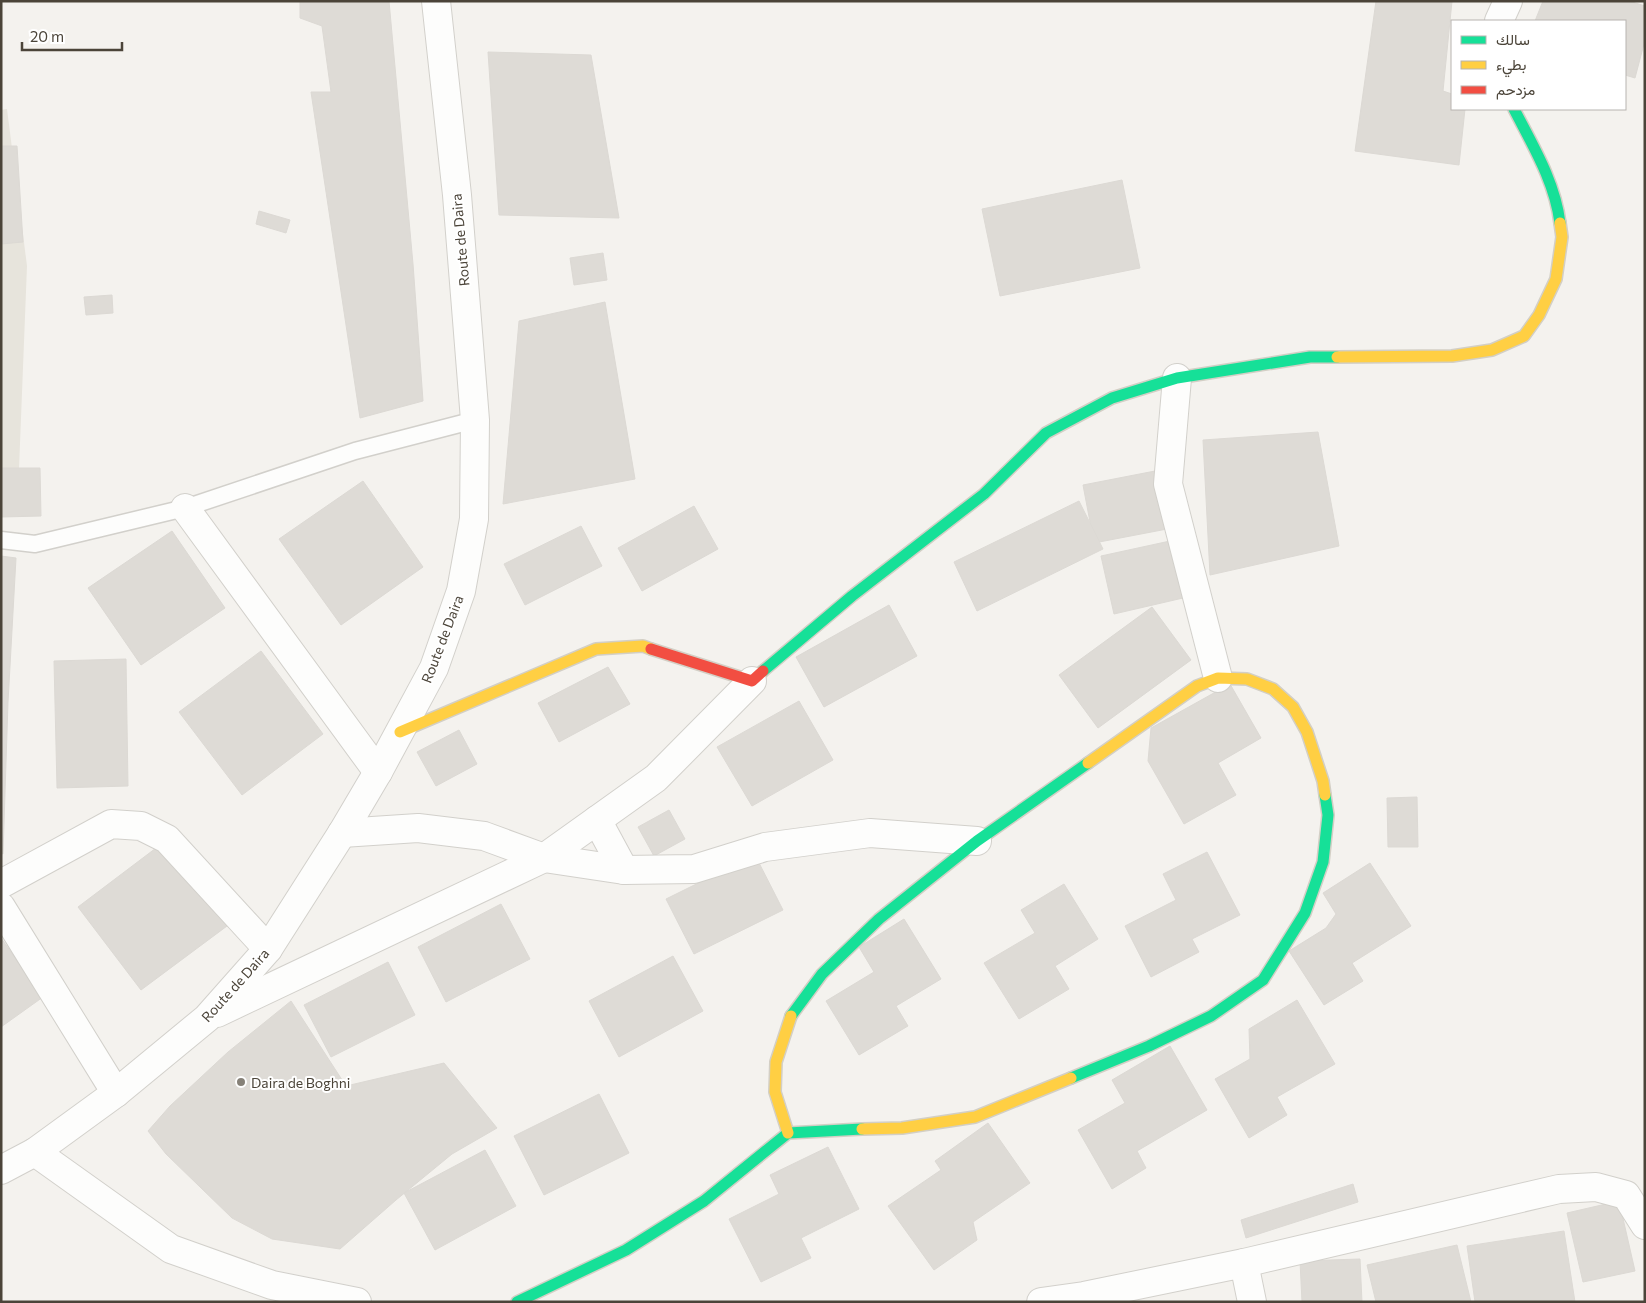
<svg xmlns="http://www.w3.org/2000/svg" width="1646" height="1303" font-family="Commissioner,Vazirmatn,sans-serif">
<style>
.residential{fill:#e7e4dc}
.building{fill:#dedbd6;stroke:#dcd9d4}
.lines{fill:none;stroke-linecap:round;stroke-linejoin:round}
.lane-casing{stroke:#d2d0cb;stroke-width:19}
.street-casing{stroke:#d2d0cb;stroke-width:30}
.fast-casing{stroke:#d3cfc5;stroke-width:14}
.slow-casing{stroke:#d3cfc5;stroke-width:14}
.jam-casing{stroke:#d3cfc5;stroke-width:14}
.lane{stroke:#fdfdfc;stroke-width:16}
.street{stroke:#fdfdfc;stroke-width:28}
.fast{stroke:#16e098;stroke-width:11}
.slow{stroke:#ffcf43;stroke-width:11}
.jam{stroke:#f24e42;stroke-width:11}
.poi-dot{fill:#868178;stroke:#fff;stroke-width:2}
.labels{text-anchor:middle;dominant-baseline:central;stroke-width:4;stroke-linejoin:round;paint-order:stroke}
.street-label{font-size:14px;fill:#4b4439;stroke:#fff}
.poi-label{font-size:14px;fill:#4b4439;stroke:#fff;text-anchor:start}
</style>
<rect width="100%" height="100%" fill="#f4f2ee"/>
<polygon class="residential" points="7,109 27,266 18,494 1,495 1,110"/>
<g class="building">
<polygon points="300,1 389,1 413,264 423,401 360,418 311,92 331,92 322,26 300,18"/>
<polygon points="1376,1 1452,1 1443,91 1452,94 1452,109 1465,109 1459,165 1355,151"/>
<polygon points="1543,1 1629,1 1645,6 1645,40 1635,78 1625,75 1625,21 1535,21"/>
<polygon points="488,52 591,55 619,218 499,215"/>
<polygon points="1,146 17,146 23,242 1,244"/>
<polygon points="1122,180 1140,268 1000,296 982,209"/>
<polygon points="259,211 290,220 286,233 256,224"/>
<polygon points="603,253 607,280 574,285 570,258"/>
<polygon points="112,295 113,313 86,315 84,297"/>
<polygon points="605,302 635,479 503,504 519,321"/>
<polygon points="1318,432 1339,546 1210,575 1203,440"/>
<polygon points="1,468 40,468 41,516 1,517"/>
<polygon points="1155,471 1167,529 1094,543 1083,485"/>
<polygon points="363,481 423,567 341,625 279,539"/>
<polygon points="1079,501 1103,549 977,611 954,562"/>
<polygon points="694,506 718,549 642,591 618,548"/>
<polygon points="581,526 602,566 525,605 504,564"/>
<polygon points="172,531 225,608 141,665 88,588"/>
<polygon points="1170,541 1183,598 1114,614 1101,556"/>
<polygon points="1,556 16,558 8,702 3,854 1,853"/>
<polygon points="889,605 917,656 824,707 796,657"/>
<polygon points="1152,607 1191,660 1098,728 1059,675"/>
<polygon points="261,651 323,734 242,795 179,712"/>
<polygon points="126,659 128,786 57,788 54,661"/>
<polygon points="608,667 630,704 559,742 538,703"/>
<polygon points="1230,684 1261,738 1218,763 1236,795 1184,824 1148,761 1151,728"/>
<polygon points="799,701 833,760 752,806 717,747"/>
<polygon points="459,730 477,764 436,786 417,752"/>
<polygon points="1417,797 1418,847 1388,847 1387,798"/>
<polygon points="669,810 685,839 654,856 638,827"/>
<polygon points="164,842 227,926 141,990 78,907"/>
<polygon points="1207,852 1240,915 1192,939 1199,952 1151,977 1125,926 1176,900 1163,874"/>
<polygon points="755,855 783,910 694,954 666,899"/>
<polygon points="1370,863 1411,926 1352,963 1363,981 1324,1005 1289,951 1326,928 1336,914 1323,893"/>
<polygon points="1064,884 1098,939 1055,966 1069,989 1019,1019 984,963 1035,933 1021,910"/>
<polygon points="501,904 530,959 446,1002 418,947"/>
<polygon points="904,919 941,979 896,1006 908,1026 859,1055 826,1001 874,972 859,947"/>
<polygon points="1,938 43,997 1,1027"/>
<polygon points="673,956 703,1011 619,1057 589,1001"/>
<polygon points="388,962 415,1015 331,1057 304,1005"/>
<polygon points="1297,1000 1335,1064 1277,1097 1287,1115 1249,1138 1215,1079 1250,1059 1249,1029"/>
<polygon points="291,1001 346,1086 444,1063 497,1128 452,1154 396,1200 340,1249 272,1239 232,1218 166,1154 148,1131 170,1106 228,1052"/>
<polygon points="1170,1046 1207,1110 1137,1151 1146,1168 1112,1189 1078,1130 1125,1103 1112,1080"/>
<polygon points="599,1094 629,1153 544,1195 514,1136"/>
<polygon points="988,1123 1030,1183 973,1222 977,1240 934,1270 888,1206 941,1170 935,1161"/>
<polygon points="828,1147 859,1209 801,1238 811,1258 761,1282 729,1219 779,1194 770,1175"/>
<polygon points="485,1150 516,1206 435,1250 404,1193"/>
<polygon points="1353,1184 1358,1202 1246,1238 1241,1220"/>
<polygon points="1619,1201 1635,1271 1583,1282 1567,1213"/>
<polygon points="1564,1231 1575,1302 1475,1302 1467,1246"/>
<polygon points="1457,1245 1471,1302 1376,1302 1367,1265"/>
<polygon points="1360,1259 1362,1302 1302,1302 1300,1261"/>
</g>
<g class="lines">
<defs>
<polyline id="lane" points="1,540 35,544 185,508 355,451 475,420"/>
<g id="street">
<polyline points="1499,21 1508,1"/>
<polyline points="1177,378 1168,484 1218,678"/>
<polyline points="185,508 378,772"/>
<polyline points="597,820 624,870"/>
<polyline points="342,833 418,828 484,836 544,858 624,870 694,869 765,847 870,833 977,841"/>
<polyline points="1,884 111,824 141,826 167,839 268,949"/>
<polyline points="1,907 116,1093"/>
<polyline points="217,1013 544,858 656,778 752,681"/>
<polyline points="35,1152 171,1249 272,1285 357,1302"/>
<polyline points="1,1170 35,1152 116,1093 207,1018 268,949 342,833 378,772 434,668 461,591 474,519 475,420 457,195 436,1"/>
<polyline points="1244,1263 1559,1189 1596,1187 1626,1195 1645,1225"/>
<polyline points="1041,1302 1084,1296 1244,1263 1252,1302"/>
</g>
<g id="fast">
<path d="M1514 109C1533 146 1555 182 1560 223"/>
<polyline points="763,671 852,596 984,494 1046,433 1112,398 1177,378 1310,357 1337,357"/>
<polyline points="791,1016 822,974 879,919 977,841 1088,763"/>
<polyline points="1071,1078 1149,1046 1211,1016 1263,980 1305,913 1323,862 1328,815 1325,795"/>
<polyline points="517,1302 626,1250 704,1201 788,1133 862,1129"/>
</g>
<g id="slow">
<polyline points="1337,357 1452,356 1492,350 1524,336 1539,315 1556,279 1562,237 1560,223"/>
<polyline points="400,732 596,649 643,646 651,649"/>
<polyline points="1088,763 1197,686 1218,678 1247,679 1273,689 1293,707 1307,732 1323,781 1325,795"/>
<polyline points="862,1129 902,1128 975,1117 1071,1078"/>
<polyline points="788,1133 775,1092 776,1062 791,1016"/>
</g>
<polyline id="jam" points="651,649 752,681 763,671"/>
</defs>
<use href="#lane" class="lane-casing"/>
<use href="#street" class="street-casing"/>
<use href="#fast" class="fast-casing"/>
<use href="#slow" class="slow-casing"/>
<use href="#jam" class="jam-casing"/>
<use href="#lane" class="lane"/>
<use href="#street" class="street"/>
<use href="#fast" class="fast"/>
<use href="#slow" class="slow"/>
<use href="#jam" class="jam"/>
</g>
<circle class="poi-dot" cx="241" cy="1082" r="5"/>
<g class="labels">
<g class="street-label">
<text transform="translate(460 240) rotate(-95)">Route de Daira</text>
<text transform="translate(442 639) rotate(-69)">Route de Daira</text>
<text transform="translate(235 985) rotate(-48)">Route de Daira</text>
</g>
<g class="poi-label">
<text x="251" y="1082">Daira de Boghni</text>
</g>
</g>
<rect width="1646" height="1303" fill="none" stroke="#4b4439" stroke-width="5"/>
<rect x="1451" y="20" width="175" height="90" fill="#ffffff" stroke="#b7b4b0"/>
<rect x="1461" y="36" width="25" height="8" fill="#16e098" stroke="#b7b4b0"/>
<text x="1496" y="45" font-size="15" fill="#4b4439">سالك</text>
<rect x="1461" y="61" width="25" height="8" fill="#ffcf43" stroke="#b7b4b0"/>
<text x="1496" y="70" font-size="15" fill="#4b4439">بطيء</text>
<rect x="1461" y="86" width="25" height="8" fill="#f24e42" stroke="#b7b4b0"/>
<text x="1496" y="95" font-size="15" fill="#4b4439">مزدحم</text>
<path d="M22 42v8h100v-8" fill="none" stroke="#4b4439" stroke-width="2.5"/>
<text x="30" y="42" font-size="15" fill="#4b4439" stroke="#ffffff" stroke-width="4" paint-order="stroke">20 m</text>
</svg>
